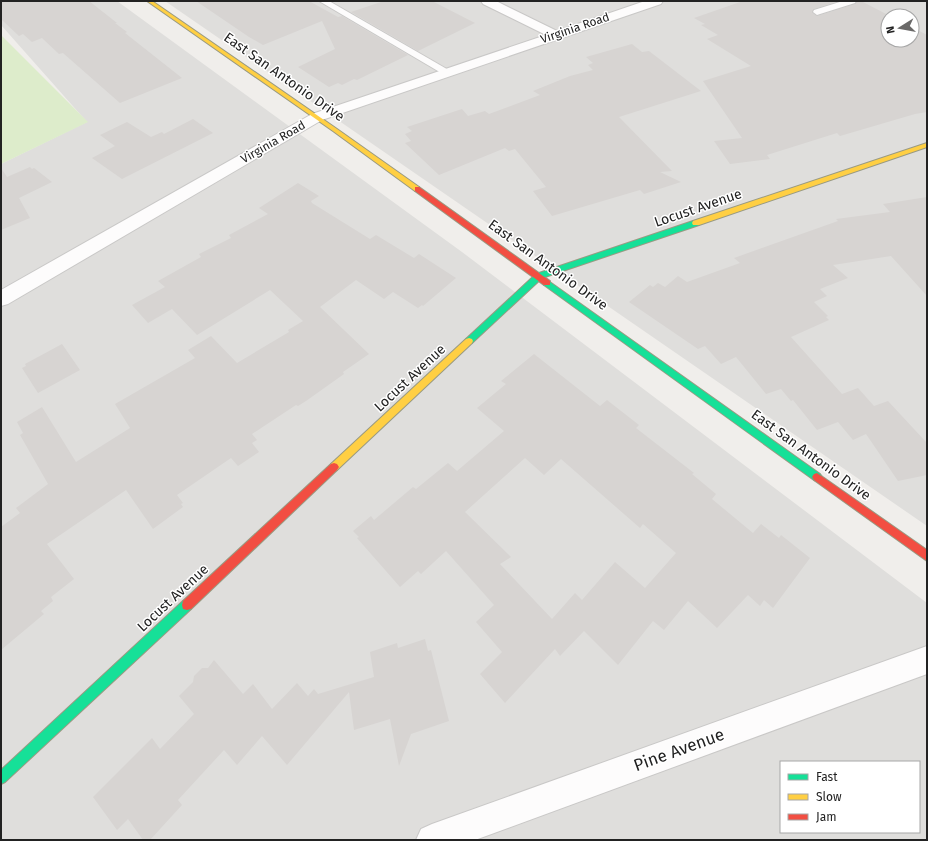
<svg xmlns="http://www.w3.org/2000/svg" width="928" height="841" font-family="'Fira Sans',sans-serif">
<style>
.residential{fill:#dfdedc;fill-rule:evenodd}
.grass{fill:#ddeccb}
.building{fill:#d7d4d2;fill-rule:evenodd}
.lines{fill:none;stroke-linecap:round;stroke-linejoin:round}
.lane-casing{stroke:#c9c8c7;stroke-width:2}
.street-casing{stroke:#c9c8c7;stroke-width:2}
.fast-casing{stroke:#999a82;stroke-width:2}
.slow-casing{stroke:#999a82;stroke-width:2}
.jam-casing{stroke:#999a82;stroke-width:2}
.lane{fill:#fdfcfc;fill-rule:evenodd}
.street{fill:#fdfcfc;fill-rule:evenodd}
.fast{fill:#16e098;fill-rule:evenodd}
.slow{fill:#ffcf43;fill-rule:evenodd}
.jam{fill:#f24e42;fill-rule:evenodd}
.labels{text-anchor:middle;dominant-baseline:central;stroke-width:3;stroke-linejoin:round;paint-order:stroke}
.far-street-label{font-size:12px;fill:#222;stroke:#fff}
.street-label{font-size:14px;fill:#222;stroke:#fff}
.near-street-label{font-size:17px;fill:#222;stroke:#fff}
</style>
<rect width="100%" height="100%" fill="#f0eeeb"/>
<g class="residential">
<path d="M1 1H117L462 252 927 603V840H1V164L87 122 1 25ZM781 762H919V832H781Z"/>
<path d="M165 1H927V526L586 291ZM888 16H912V40H888Z"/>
</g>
<polygon class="grass" points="1,35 88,122 1,164"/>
<g class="building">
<polygon points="1,1 89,1 117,23 115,23 127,32 125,33 182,78 120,103 63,53 59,54 42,38 32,42 23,34 19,36 1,19"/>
<polygon points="196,1 309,1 338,17 342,16 408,55 357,80 354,79 342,85 338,83 329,87 298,67 335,49 322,21 263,45 249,37"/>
<polygon points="384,1 432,1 475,23 418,51 351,12"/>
<polygon points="743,1 838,1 814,9 812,12 817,16 855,4 857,1 861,1 890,16 888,16 888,40 912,40 912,27 927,35 927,112 915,114 840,136 837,133 767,155 770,159 730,164 714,141 742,138 703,81 751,66 707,39 718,35 701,25 705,24 694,18"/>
<polygon points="632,44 642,52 649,51 701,91 619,117 672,171 660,172 681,182 644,194 640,190 552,216 533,191 546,187 515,149 509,151 505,148 439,175 405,143 411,141 405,134 412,131 407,127 462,109 468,116 485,111 489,114 540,95 533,91 570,76 593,70 588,65 593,63 586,57"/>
<polygon points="193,119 213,133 122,179 92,158 115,146 100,135 127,122 151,137 162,132 164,134"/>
<polygon points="30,167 32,169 34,168 52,182 19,198 30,218 1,230 1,168 7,177"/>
<polygon points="298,183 319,196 311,201 312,203 370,239 376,235 414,258 419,254 456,278 423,306 422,305 418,308 393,292 384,299 356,280 320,307 369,354 343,372 344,374 306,401 298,406 296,405 252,434 257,440 252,443 259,452 238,466 231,458 177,495 183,503 181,504 183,507 153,529 126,490 47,544 74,579 51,597 53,601 41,611 44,614 1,650 1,527 20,513 16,508 48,484 20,435 23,433 17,422 42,407 76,462 130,428 115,404 195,358 188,350 211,336 237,363 289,332 288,330 303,321 270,290 197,335 172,309 148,323 132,305 165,287 158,281 201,257 199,254 231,238 229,235 268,214 259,208"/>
<polygon points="927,197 927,296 891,256 833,265 848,278 820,289 827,296 814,302 828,316 826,317 829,320 791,337 842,394 858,388 874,406 888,401 927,443 927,475 898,481 866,434 853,440 838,422 817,430 793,400 791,401 781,389 766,394 736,357 721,364 705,346 698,349 629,302 650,285 653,287 658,283 665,287 678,276 687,282 740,263 734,258 838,221 836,219 890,212 883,204"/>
<polygon points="62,344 80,370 38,393 22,368 26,366 25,364"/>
<path d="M534 354 600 406 607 400 639 425 636 428 694 473 692 474 716 494 712 499 753 533 761 524 779 538 781 535 810 558 773 608 764 600 760 606 748 595 717 628 688 601 664 630 653 621 618 665 584 631 560 656 555 649 505 703 480 674 502 652 476 622 494 605 446 551 421 574 418 571 400 587 357 538 359 537 353 531 371 516 374 520 413 487 416 489 448 463 457 471 504 431 477 408 506 384 501 381ZM525 458 544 475 561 459 640 528 643 524 676 553 645 588 615 562 582 600 575 593 552 619 500 564 511 557 465 512Z"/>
<polygon points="425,639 428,651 431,650 449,721 411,734 399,766 390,719 354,730 349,692 287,765 262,736 237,765 224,750 178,800 182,805 150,840 143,840 128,819 117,830 93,797 152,738 160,749 194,714 179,696 193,682 194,676 202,668 208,668 214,660 243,694 253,684 272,709 297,683 308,696 314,689 318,694 374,677 370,652 397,643 398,648"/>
</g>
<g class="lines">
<defs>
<g id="lane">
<polygon points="319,1 329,1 452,72 447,75 443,74"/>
<polygon points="843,1 856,1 855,3 820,14 817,15 813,12 814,10"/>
</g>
<g id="street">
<polygon points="481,1 496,1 557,31 645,1 663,1 661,4 322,120 8,304 1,306 1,290 312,114 546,35 483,4"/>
<polygon points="927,646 927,674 475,840 416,840 421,829 432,824"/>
</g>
<g id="fast">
<polygon points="693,221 696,221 700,223 699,225 542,278 472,343 466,343 465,341 466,339 536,274"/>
<polygon points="547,280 820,474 822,477 820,480 817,481 814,480 544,285 544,281"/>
<polygon points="187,600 191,601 192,605 191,609 5,782 1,784 1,770 183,601"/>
</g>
<g id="slow">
<polygon points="147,1 152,1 337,129 419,187 419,191 415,191 333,131"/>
<polygon points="927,143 927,147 699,225 693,225 692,223 693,221"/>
<polygon points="469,338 472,339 473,341 472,343 337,470 334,471 331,470 329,467 331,464 466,339"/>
</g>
<g id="jam">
<polygon points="415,187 419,187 550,281 550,285 544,285 415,191"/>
<polygon points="334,463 337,464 339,467 337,470 191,609 187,610 183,609 182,605 183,601 331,464"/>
<polygon points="817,473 927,550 927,561 814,480 812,477 814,474"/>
</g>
</defs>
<use href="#lane" class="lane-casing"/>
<use href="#street" class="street-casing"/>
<use href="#fast" class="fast-casing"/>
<use href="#slow" class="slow-casing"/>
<use href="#jam" class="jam-casing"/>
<use href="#lane" class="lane"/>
<use href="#street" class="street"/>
<use href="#fast" class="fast"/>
<use href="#slow" class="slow"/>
<use href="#jam" class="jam"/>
</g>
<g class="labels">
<g class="far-street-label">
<text transform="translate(575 28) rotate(-19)">Virginia Road</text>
<text transform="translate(273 142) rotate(-30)">Virginia Road</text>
</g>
<g class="street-label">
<text transform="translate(284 77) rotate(35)">East San Antonio Drive</text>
<text transform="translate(698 208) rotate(-19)">Locust Avenue</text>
<text transform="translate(548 265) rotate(36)">East San Antonio Drive</text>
<text transform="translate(410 378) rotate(-43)">Locust Avenue</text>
<text transform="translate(811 455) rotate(36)">East San Antonio Drive</text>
<text transform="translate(173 598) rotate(-43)">Locust Avenue</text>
</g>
<g class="near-street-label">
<text transform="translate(679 750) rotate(-20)">Pine Avenue</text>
</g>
</g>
<rect width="928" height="841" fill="none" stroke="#222222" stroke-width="4"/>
<rect x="780" y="761" width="140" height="72" fill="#ffffff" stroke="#a7a7a7"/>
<rect x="788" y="774" width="20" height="6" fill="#16e098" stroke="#a7a7a7"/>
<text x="816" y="781" font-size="12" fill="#222222">Fast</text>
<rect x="788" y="794" width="20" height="6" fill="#ffcf43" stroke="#a7a7a7"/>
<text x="816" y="801" font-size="12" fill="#222222">Slow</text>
<rect x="788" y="814" width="20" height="6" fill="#f24e42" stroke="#a7a7a7"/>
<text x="816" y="821" font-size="12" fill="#222222">Jam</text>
<g transform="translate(900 28) rotate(259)"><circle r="19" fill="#ffffff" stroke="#a7a7a7"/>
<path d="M0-3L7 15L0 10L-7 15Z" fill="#6a6968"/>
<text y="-6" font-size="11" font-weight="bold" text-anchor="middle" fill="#222222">N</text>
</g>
</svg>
